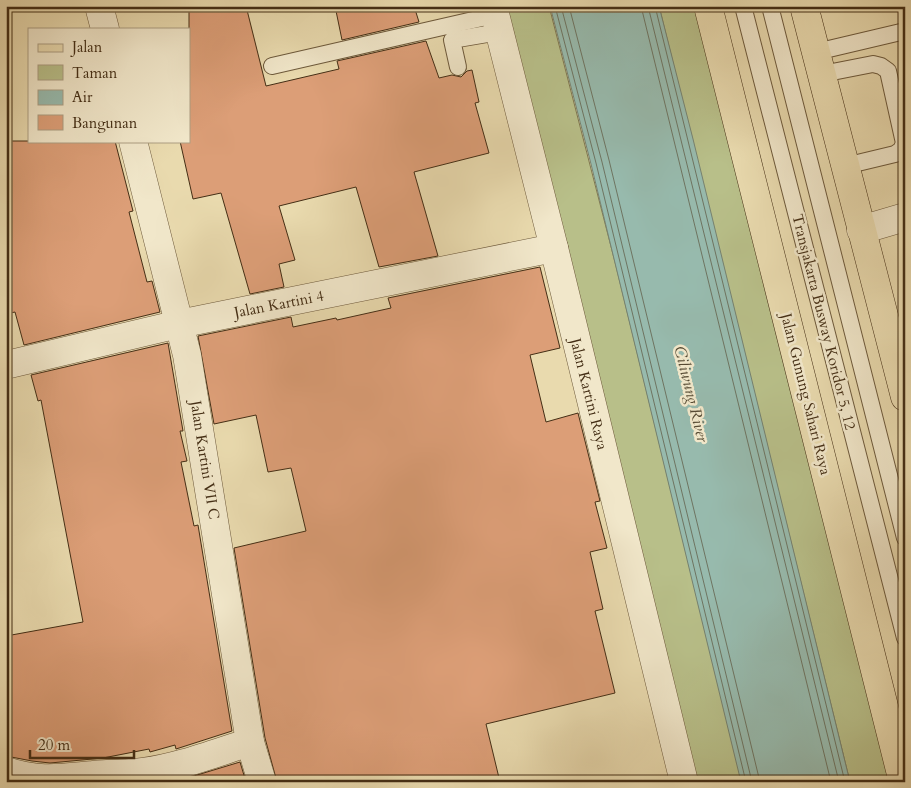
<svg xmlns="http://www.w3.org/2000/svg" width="911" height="788" font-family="Cardo,serif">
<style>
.green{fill:#b8bf89;stroke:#7e764f}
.water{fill:#97baad;stroke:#768270}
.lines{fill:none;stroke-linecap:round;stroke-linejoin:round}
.shore{stroke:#6e7461;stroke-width:1}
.building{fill:#dc9e77;stroke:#442e15}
.service-casing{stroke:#6d593b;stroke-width:18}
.minor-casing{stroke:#6d593b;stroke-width:29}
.tertiary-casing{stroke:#6d593b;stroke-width:29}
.primary-casing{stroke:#442e15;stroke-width:29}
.service{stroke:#f1e7ca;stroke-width:16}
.minor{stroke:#f1e7ca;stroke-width:28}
.tertiary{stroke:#f1e7ca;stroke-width:28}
.primary{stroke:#e9daae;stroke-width:28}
.labels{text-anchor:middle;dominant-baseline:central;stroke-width:5;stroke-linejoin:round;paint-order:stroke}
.street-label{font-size:15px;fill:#442e15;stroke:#f1e7ca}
.water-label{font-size:16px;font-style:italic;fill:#554a33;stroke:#f1e7ca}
</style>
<rect width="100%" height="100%" fill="#e9daae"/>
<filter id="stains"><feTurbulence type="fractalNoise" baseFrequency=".004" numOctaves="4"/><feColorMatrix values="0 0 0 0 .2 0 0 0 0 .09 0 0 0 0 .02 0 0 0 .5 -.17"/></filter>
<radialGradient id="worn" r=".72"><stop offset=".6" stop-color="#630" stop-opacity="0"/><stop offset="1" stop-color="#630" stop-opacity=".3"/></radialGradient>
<g class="green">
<polygon points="493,6 549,6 615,262 742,782 684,782"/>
<polygon points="659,6 708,6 903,782 850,782"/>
</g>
<polygon class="water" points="550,6 659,6 693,139 850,782 741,782 591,164"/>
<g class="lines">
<g class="shore">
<polyline points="555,6 596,163 746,782"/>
<polyline points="561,6 602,162 752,782"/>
<polyline points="569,6 609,160 760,782"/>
<polyline points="641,6 831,782"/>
<polyline points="648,6 839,782"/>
<polyline points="655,6 845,782"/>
</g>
</g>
<g class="building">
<polygon points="189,6 246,6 266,86 339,69 337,61 426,41 439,78 452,75 461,77 467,71 472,70 479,102 475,103 489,153 414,172 438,256 379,267 356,187 279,206 295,260 279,264 284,287 250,294 221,193 193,199 180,141 189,141"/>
<polygon points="335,6 414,6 419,22 342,40"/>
<polygon points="6,141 115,141 133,211 129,212 147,282 152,281 160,312 24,345 15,312 6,314"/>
<polygon points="540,267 560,348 530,355 546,422 578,413 600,501 595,502 607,548 590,552 603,609 595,611 615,693 486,724 500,782 277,782 265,738 234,548 306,531 291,468 268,472 256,415 214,424 198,336 291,317 293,327 336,318 337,320 391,308 388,298"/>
<polygon points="168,343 183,431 180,431 187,461 181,462 194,526 198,525 232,731 176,749 175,745 150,752 149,749 103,758 50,763 32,761 6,756 6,636 83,622 41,400 38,401 31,375"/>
<polygon points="240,762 246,782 185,782 184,779"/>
</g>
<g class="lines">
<defs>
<g id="service">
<polyline points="743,6 905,638"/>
<polyline points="770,6 905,538"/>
<polyline points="816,52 905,31"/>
<polyline points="272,66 495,15"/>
<polyline points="458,67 452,40 499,32"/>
<polyline points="822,74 873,64 881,66 888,71 904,143 901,150 895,154 845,166"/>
</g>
<g id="minor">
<polyline points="99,6 105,29"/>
<polyline points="133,141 187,355 250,742 262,782"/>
<polyline points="861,230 905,217"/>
<polyline points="6,365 179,324 554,248"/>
<path d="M6 771C40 782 59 778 93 775 110 773 127 774 143 772 180 767 215 753 250 742"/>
</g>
<polyline id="tertiary" points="493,6 554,248 684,782"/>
<g id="primary">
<polyline points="708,6 903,782"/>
<polyline points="804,6 905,397"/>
</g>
</defs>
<use href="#service" class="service-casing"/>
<use href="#minor" class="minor-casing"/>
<use href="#tertiary" class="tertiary-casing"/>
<use href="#primary" class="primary-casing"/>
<use href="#service" class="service"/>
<use href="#minor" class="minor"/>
<use href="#tertiary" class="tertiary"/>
<use href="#primary" class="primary"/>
</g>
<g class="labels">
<g class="street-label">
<text transform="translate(279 304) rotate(-11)">Jalan Kartini 4</text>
<text transform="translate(824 322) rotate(76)">Transjakarta Busway Koridor 5, 12</text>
<text transform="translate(589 394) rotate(76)">Jalan Kartini Raya</text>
<text transform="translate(806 394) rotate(76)">Jalan Gunung Sahari Raya</text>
<text transform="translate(205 460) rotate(81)">Jalan Kartini VII C</text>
</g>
<g class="water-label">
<text transform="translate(691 394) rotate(76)">Ciliwung River</text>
</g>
</g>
<rect width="911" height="788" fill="none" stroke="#e9daae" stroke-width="25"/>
<rect x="8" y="8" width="896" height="773" fill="none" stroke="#442e15" stroke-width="2.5"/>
<rect x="12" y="12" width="886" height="763" fill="none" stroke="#442e15"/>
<rect x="28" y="28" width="162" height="115" fill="#f1e7ca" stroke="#ac9d82"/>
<rect x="38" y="44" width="25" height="8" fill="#e9daae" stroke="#ac9d82"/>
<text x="72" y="52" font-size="15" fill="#442e15">Jalan</text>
<rect x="38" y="65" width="25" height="15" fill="#b8bf89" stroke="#ac9d82"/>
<text x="72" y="78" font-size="15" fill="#442e15">Taman</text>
<rect x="38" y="90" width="25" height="15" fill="#97baad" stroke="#ac9d82"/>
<text x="72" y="102" font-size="15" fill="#442e15">Air</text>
<rect x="38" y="115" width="25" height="15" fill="#dc9e77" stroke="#ac9d82"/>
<text x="72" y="128" font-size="15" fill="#442e15">Bangunan</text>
<path d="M30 750v8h104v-8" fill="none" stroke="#442e15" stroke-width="2.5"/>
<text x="38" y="750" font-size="15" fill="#442e15" stroke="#f1e7ca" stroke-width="4" paint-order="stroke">20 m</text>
<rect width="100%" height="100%" filter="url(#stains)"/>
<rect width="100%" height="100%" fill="url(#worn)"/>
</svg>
